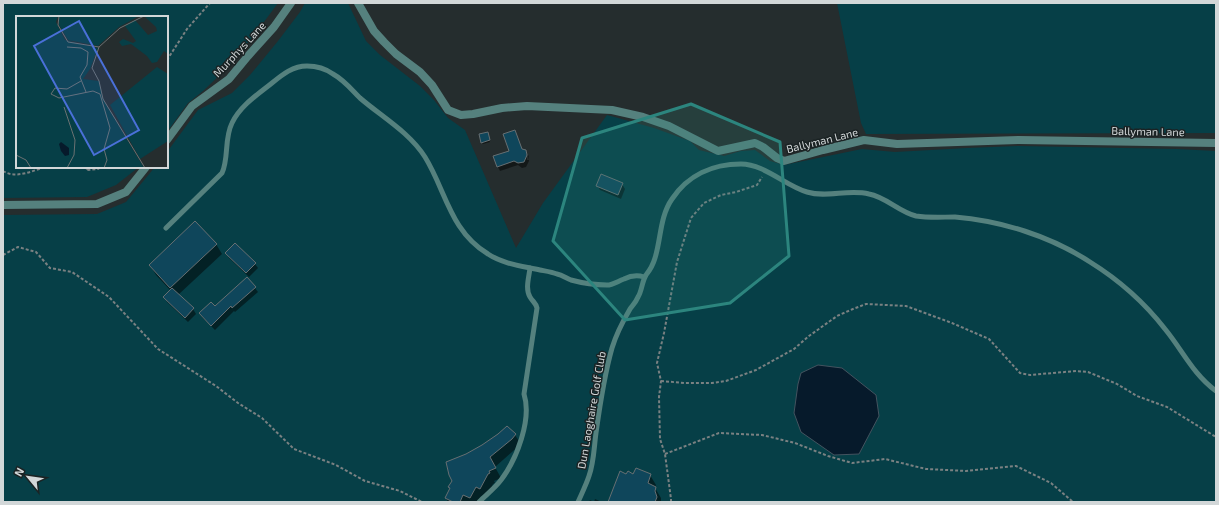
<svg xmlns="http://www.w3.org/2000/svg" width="1219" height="505" font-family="'Exo 2',sans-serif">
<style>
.green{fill:#063f47}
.water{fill:#061a2b;stroke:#43535f}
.shadow{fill:#0007}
.building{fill:#0f465b;stroke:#676f72}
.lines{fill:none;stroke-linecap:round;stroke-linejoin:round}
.path{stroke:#7a8182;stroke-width:2;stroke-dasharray:3 2;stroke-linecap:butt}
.service{stroke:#55817e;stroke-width:5}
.minor{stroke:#55817e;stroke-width:8}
.marked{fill:#2c857e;fill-opacity:0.2;stroke:#2c857e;stroke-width:3;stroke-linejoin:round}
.labels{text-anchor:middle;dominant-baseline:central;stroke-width:3;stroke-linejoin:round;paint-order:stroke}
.street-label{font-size:11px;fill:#d2d7d8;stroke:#1b2324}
.inset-road{fill:none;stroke:#6a7172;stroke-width:1}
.view{fill:#4a70d8;fill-opacity:0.15;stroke:#4a70d8;stroke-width:2}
.inset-edge{fill:none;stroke:#d2d7d8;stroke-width:2}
</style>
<rect width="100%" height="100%" fill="#252d2e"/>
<g class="green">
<polygon points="3,3 278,3 255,34 227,68 203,91 188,103 167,132 167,17 17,17 17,167 139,167 116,185 87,197 3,198"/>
<polygon points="305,3 348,3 366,41 380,55 420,86 434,100 448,118 465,130 516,248 543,203 607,115 654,128 690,141 699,150 724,156 741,151 755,150 770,161 784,165 862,149 895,152 967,148 1019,146 1177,149 1216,151 1216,502 3,502 3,215 97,214 126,202 155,167 167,167 167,152 198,110 232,93 250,75 278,41 300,12"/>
<polygon points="837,3 1216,3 1216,133 866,134 861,123"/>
</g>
<polygon class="water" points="818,365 842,368 876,395 879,416 859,454 834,455 801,432 794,413 798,384 801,373"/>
<g class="shadow">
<polygon points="488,135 490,142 483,144 482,142"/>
<polygon points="522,150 526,151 527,154 526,154 527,160 529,160 528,155 529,156 529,161 526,167 522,168 518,165 500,171 498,167"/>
<polygon points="622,184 625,189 621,199 600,190 597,185"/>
<polygon points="216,244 222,254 178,295 193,309 196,314 188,322 167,302 165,297 171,291 156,275 150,265"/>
<polygon points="226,253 255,264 258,268 249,277 229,258"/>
<polygon points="255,288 258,292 235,312 234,311 215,330 203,318 200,314 215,308"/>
<polygon points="515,435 521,444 495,467 501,478 494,481 495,483 493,484 486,499 481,496 479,502 448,502 446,498 450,489 449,487"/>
<polygon points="627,475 650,475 656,485 655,488 661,498 661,502 609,502"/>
<polygon points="595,499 602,502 589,502 590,500 594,502"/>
</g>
<g class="building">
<polygon points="515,130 522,149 526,150 527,155 524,162 518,163 514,161 497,167 493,156 509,151 503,134"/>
<polygon points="488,132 490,140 481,143 479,134"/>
<polygon points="601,174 623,183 618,195 596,186"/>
<polygon points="195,221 217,244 170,288 149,265"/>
<polygon points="235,243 256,263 246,273 225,253"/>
<polygon points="247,277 256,287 232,308 231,306 211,326 199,313 211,302 215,306"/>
<polygon points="172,288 194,308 185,318 163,297"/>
<polygon points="507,426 516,434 512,439 490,457 496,468 489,471 490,473 488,474 480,489 476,487 470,498 463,495 460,502 453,502 445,498 450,488 448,487 452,481 449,475 446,462 466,454 482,445 498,434"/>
<polygon points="636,468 651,474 648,483 656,487 655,491 657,497 655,502 608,502 620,471 626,474 628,471 633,474"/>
</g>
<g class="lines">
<g class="path">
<polyline points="167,60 187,29 210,3"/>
<polyline points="88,167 86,170 98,169 101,167"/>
<path d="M3 171C16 179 32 171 45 167"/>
<polyline points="3,255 18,247 36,252 50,268 72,272 109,297 158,349 216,386 238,403 262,418 294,449 336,465 365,481 400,491 422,502"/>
<polyline points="661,381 684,383 712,383 726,381 756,370 794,349 809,336 837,316 853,309 866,304 906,306 952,323 989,339 1020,373 1030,375 1076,371 1088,372 1117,384 1137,396 1167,407 1216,437"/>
<polyline points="665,454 719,433 762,435 795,443 828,456 852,463 885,459 926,469 966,471 1016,466 1051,483 1073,502"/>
<polyline points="671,502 671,499 665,454 660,439 659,397 661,381 657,363 664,333 677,262 691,218 704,203 721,195 736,192 757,185 762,177"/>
</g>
<g class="service">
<path d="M166 228 222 173C229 158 224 139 232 123 240 106 258 94 272 83 283 74 293 66 307 66 316 66 326 69 333 74 344 80 351 89 360 98 382 117 409 132 425 157 446 191 450 231 488 254 503 264 522 266 540 270 545 271 552 272 557 274 562 275 566 278 571 280 582 283 596 285 607 285 613 285 618 281 624 279 630 276 638 275 644 277"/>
<path d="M479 502C486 495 495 488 501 480 517 459 532 419 524 394L537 308C536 303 533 302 530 297 525 289 529 277 530 268"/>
<path d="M578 502C582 493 586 485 589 476 594 462 594 447 596 433 600 404 604 376 612 348 616 335 623 321 630 309 633 305 636 302 638 297 642 291 642 281 646 275 650 270 653 265 655 258 661 239 660 216 672 199 688 175 713 164 741 164 764 164 786 186 807 192 827 198 848 189 869 194 886 197 899 212 916 216 929 218 942 217 955 217 1002 221 1050 236 1090 262 1119 280 1144 302 1165 329 1183 351 1193 374 1216 391"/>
</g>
<g class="minor">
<polyline points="358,3 374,31 384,42 396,54 420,72 432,85 448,110 461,115 473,114 502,108 527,106 612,110 643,117 669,126 718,151 755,143 763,147 777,158 784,161 823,150 864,140 897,144 1019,140 1216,143"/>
<polyline points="167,140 192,106 229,79 248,56 274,27 291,3"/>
<polyline points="3,205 97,204 126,192 146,167"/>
</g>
</g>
<path class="marked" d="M691 104 780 142 789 256 730 303 625 320 553 241 582 138Z"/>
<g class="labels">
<g class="street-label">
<text transform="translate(239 49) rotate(-47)">Murphys Lane</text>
<text transform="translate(1148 131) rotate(1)">Ballyman Lane</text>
<text transform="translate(822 140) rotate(-14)">Ballyman Lane</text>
<text transform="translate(591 410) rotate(-80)">Dun Laoghaire Golf Club</text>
</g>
</g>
<g transform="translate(16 16)">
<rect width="152" height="152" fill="#252d2e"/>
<path d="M0 0H42L40 6 49 24 82 32 74 53 67 63 83 65 87 83 128 152H0ZM43 0H123L103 11 82 30 52 24 43 9ZM128 0H152V38L148 35 141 46 136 47 131 40 115 28 106 30 103 26 107 23 117 27 120 25 109 10 119 4 132 19 141 15 140 11ZM141 51 152 58V125L124 143 94 89Z" fill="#063f47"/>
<path d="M45 126 53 132V139L49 140 45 135 43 128Z" fill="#061a2b"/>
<path class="inset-road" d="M43 0 42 9 52 26 83 31M51 31 65 32 72 36 71 49 64 61 70 76M83 31 76 52 83 65 87 83 129 152M83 31 104 12 128 0M65 65 51 73 39 72 35 78 43 82 77 75 84 78 94 112 88 133 91 144 88 152M48 91 59 124 58 139 51 152M0 139 10 144 15 152"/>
<path class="view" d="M63 5 123 114 78 139 18 30Z"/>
<rect width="152" height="152" class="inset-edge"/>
</g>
<rect width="1219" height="505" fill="none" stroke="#d2d7d8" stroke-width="8"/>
<g transform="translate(28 477) rotate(299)" stroke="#1b2324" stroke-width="3" paint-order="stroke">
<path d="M0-3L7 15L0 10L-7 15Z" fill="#d2d7d8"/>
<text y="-6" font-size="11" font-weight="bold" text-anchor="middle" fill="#d2d7d8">N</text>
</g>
</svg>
